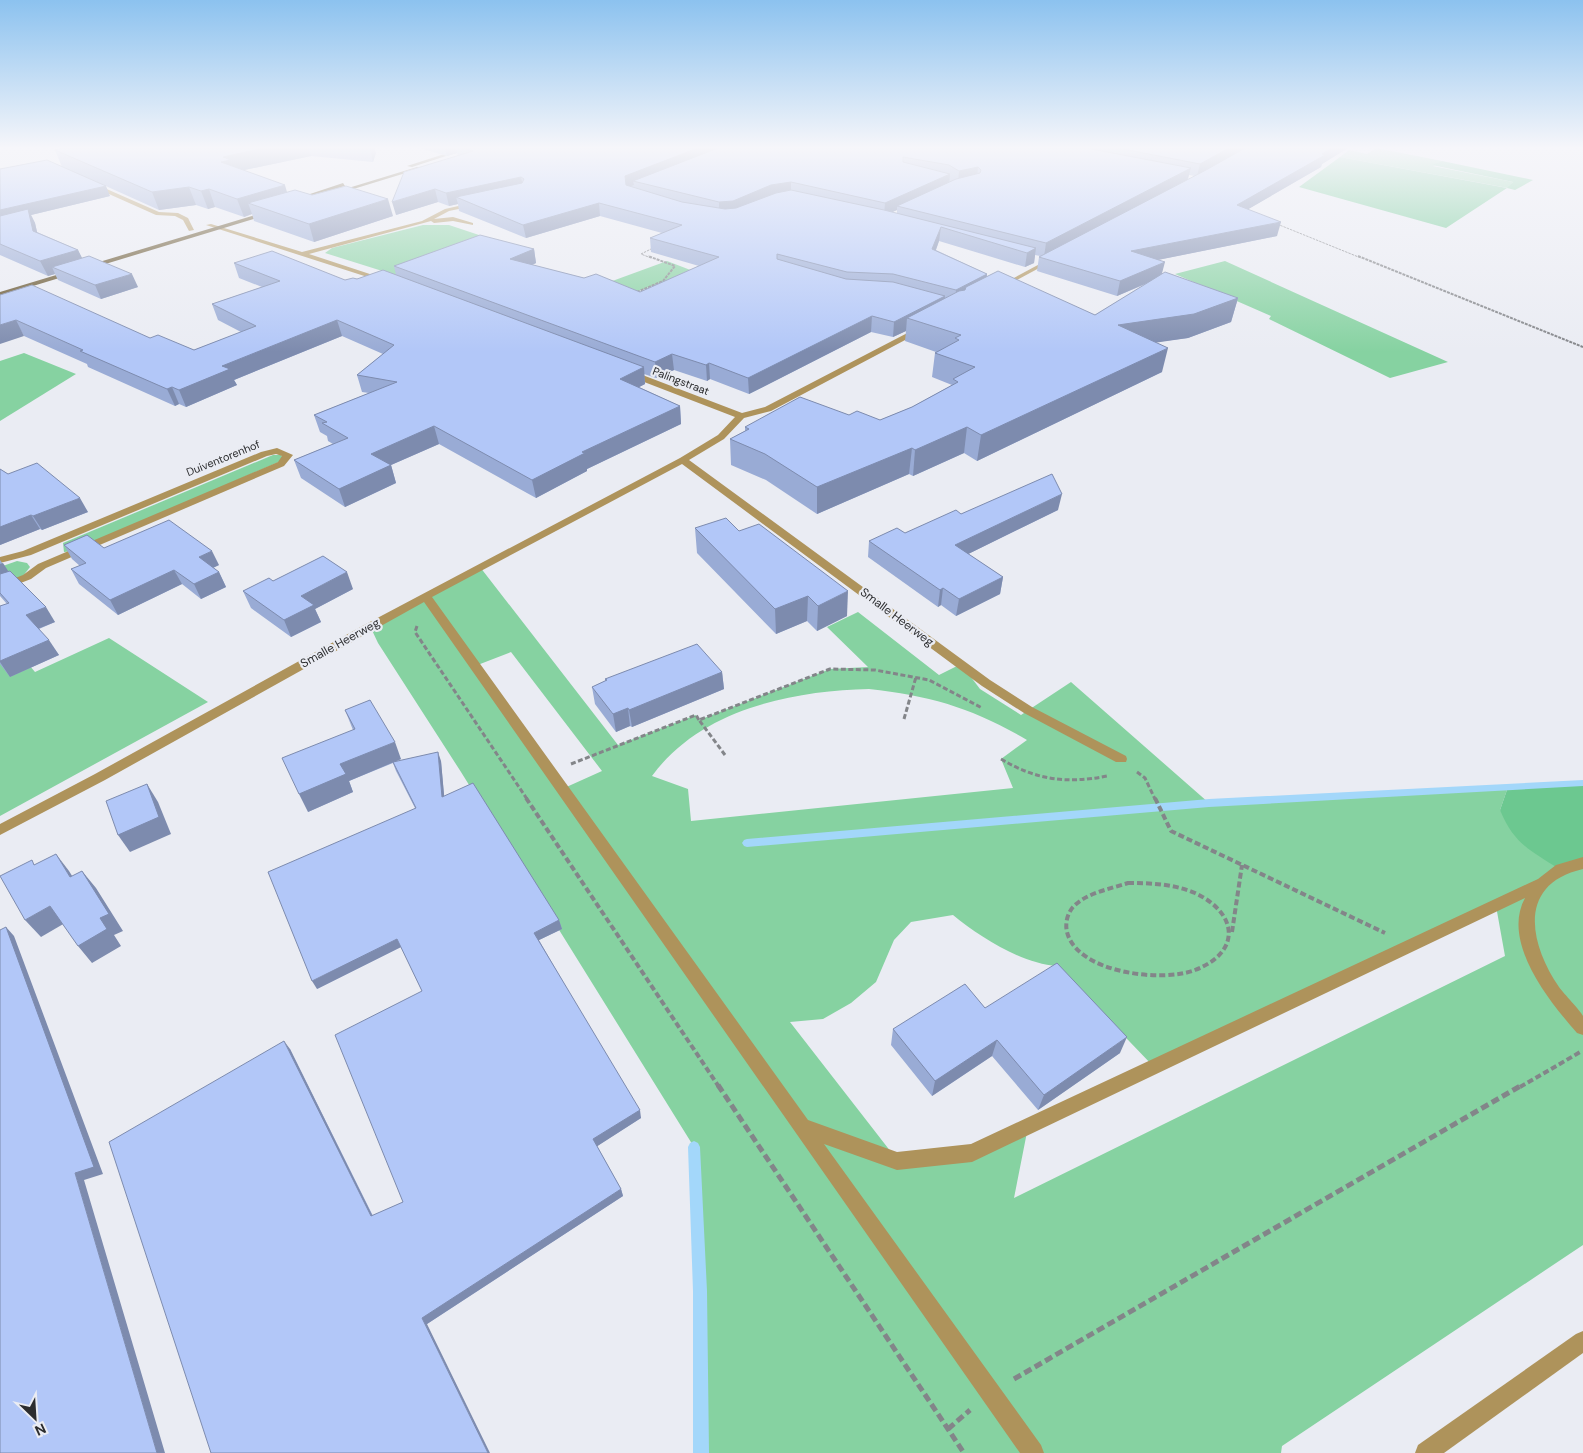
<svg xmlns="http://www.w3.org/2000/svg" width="1583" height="1453" font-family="'DM Sans',sans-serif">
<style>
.green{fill:#86d2a1;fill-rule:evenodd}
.forest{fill:#6cc890}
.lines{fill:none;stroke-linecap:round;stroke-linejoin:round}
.stream{fill:#a3d7fa;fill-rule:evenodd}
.path-far4{stroke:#838589;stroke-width:1;stroke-dasharray:2.5 1;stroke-linecap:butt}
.path-far3{stroke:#838589;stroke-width:2;stroke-dasharray:3 1;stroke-linecap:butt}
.path-far2{stroke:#838589;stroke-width:3;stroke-dasharray:5 2.5;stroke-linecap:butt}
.path-far1{stroke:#838589;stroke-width:4;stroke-dasharray:6 3;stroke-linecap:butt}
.path{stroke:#838589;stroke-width:5;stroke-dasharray:8 4;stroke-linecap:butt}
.minor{fill:#ae935b;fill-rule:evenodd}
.major{fill:#614f27;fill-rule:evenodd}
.wall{fill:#99abd5;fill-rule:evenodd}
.shaded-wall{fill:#7d8bae}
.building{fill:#b2c7f8;stroke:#7d8bae}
.labels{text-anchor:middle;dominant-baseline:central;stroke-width:4.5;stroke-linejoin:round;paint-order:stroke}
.far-street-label{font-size:11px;fill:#2c2d2f;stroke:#eaecf3}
.street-label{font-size:12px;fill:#2c2d2f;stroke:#eaecf3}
</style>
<rect width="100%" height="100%" fill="#eaecf3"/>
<g class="green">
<polygon points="1376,148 1442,161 1433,166 1513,182 1508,188 1340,157 1349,150 1367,154"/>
<polygon points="423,225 449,225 497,241 395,275 325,253 332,248"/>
<polygon points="667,261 693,271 614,300 585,291"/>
<polygon points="1225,261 1448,362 1390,378 1269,319 1271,316 1175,274"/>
<polygon points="24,353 76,374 0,421 0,361"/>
<polygon points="273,455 281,455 283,458 281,461 74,551 64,552 63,543"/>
<polygon points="17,561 27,563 30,567 23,576 0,586 0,567"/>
<path d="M480 567 618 745 696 715 699 720 830 669 868 667 827 627 858 612 939 675 961 664 980 689 1021 715 1071 682 1209 803 1508 787 1500 810 1583 863V1245L1282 1446 1281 1453H701L700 1291 694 1147 461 772 378 643 370 626ZM511 652 602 771 562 789 475 666ZM869 689C932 696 972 708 1027 740L1001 759 1013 788 691 821 688 789 652 776C701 709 791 691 869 689ZM1496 906 1505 956 1014 1198 1028 1127 972 1153 898 1161 790 1022 823 1019 851 1003 876 982 894 940 911 922 953 915C980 937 1022 964 1057 966L1154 1067Z"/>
<polygon points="0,631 35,672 109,638 208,702 0,816"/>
</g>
<g class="forest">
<polygon points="1340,157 1507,188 1513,182 1432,165 1442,161 1533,180 1515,190 1507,188 1446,228 1299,187"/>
<path d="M1583 783V863L1559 869C1530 850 1514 844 1500 810L1508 787Z"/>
</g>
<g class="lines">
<g class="stream">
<polygon points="1583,780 1583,786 1209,807 747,847 744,846 742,843 744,840 747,839 1209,799"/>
<polygon points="694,1141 698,1143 700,1147 707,1291 709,1453 693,1453 693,1291 688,1147 690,1143"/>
</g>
<g class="path-far4">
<polyline points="1277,224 1361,258"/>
<polyline points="651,258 641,254 653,248"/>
</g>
<g class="path-far3">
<polyline points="1358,256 1583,347"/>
<polyline points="637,292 663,281 675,266 648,256"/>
</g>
<g class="path-far2">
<polyline points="417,626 415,632 527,799"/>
<polyline points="904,719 916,677"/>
<polyline points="725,755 699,720 830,669 875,670 929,680 982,708"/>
<path d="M1001 759C1036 780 1067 784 1107 776"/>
<polyline points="571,764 696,715 699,720"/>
<polyline points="1137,772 1145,778 1155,799"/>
</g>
<g class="path-far1">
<polyline points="526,798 719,1087"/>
<polyline points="1155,798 1171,831 1385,933"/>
<path d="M1128 883C1151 883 1174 884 1195 893 1238 913 1242 952 1195 970 1162 983 1077 973 1067 932 1065 924 1067 914 1073 907 1086 893 1110 889 1128 883Z"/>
<polyline points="1232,932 1242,865"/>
<polyline points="1520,1087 1582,1051"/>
</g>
<g class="path">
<polyline points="718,1085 964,1453"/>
<polyline points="1014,1379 1522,1085"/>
<polyline points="948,1429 970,1410"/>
</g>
<g class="minor">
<polygon points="93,183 159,212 178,213 188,218 194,230 189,231 183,220 175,216 156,215 91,186"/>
<polygon points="476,202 478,205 449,211 434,219 453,217 473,223 473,225 453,221 434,223 431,221 309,254 385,279 385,281 383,282 206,225 211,224 302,252 422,221 445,209"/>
<polygon points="1049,259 1054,260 1004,287 999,286"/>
<path d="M917 328 924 330 771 411 744 418 724 439 689 460 990 680 1032 707 1126 756 1127 759 1126 762H1116L1024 713 982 686 682 464 432 597 808 1120 897 1152 971 1144 1538 879 1556 865 1583 857V869C1517 884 1529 943 1559 987 1564 994 1580 1010 1583 1016 1583 1021 1583 1030 1583 1035L1577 1033C1549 1001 1501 942 1525 898L972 1162 897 1170 824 1144 1041 1445 1044 1453H1020L424 602 105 780 0 835V824L95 774 366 624 680 458 718 435 735 417 626 375V371H632L742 413 765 407Z"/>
<polygon points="277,448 293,455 284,466 46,568 31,579 0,591 0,584 23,575 38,564 278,462 282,456 276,454 267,456 31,555 0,563 0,557 23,551 261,452"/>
<polygon points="1583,1331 1583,1353 1444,1453 1415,1453 1418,1445 1576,1334"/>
</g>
<g class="major">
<polygon points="463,148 471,148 412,167 407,166"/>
<polygon points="417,167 422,168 337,194 332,193"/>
<polygon points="343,183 345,186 297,201 292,200"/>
<polygon points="268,211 270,214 0,296 0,292"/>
</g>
</g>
<g class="wall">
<polygon points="63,148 374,148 376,153 373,162 311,156 244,170 287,192 312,195 393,216 314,242 254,221 252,214 244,217 215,207 208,209 196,205 159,210 88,178 110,196 31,215 35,223 37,232 78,250 82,258 138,287 101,299 58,280 55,274 48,276 0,255 0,169 62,167 55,150"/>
<path d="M419 148H1348L1322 164 1321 167 1248 209 1277 236 1157 260 1162 274 1238 298 1231 322 1188 338 1156 342 1162 372 977 461 964 453 913 476 909 474 817 514 766 480 731 465 730 439 745 431V427L849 415 880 420 912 407 952 385 932 377 935 353 936 352 905 341 906 331 893 337 871 332 749 394 710 379 707 381 674 370 656 378 644 374 645 384 639 387 680 406 681 424 587 469V471L536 498 439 444 391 465 396 483 345 507 301 478 294 460 333 444 328 441 327 436 320 432 314 415 369 393 362 392 357 375 383 354 342 336 234 380 237 385 186 407 179 404 175 406 88 367 87 364 24 336 0 295 150 338 194 350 241 332 218 320 212 304 262 287 239 278 234 263 345 280 396 275 394 266 534 249 536 263 532 265 640 292 699 266 651 252 650 238 662 233 600 216 526 238 459 211 458 204 449 206 438 202 396 215 458 156 457 153 447 156ZM1189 175 1195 176 1188 180ZM897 210V214L892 212ZM939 241 1025 267 1034 263 1035 255 1040 256 1039 257 1037 271 1117 296 1148 283 1095 315 987 276V274L936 250Z"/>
<polygon points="0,469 8,474 88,512 42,530 40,529 0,545"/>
<polygon points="1058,510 968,554 1003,577 1000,594 956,616 941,605 938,607 868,557 869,541 905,533 961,514"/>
<polygon points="695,528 739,531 847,616 817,631 807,621 776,634 697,553"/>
<polygon points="64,545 104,548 219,565 213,568 219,572 226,587 201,599 182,584 118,615 79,584 71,569 80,566 72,559"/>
<polygon points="0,560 8,571 55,622 39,629 59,655 10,677 0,664 0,606 7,604 0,596"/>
<polygon points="273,581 353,589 315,609 321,622 291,637 251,608 243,591"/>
<polygon points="722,672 724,689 632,727 630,726 616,732 595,704 592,687 605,681 605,679"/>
<polygon points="345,710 401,759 397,761 441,761 444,796 559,920 562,929 539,940 641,1118 597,1146 621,1189 623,1196 427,1324 211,1453 290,1049 373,1216 403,1202 422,991 401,947 317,989 415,808 396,771 393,763 349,781 353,792 308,812 353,730"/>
<polygon points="985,1008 1120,1053 1038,1110 992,1056 932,1096 891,1045 893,1029"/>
</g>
<g class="shaded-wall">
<polygon points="264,148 308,148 311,156 235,172 221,162 223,157"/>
<polygon points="370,148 374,148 376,153 373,162"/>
<polygon points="445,148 456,148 457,153 447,156"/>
<polygon points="698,148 727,148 633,181 634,185 626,188 625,176"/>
<polygon points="1229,148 1249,148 1197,176 1200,164"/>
<polygon points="1332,148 1348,148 1322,164 1321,167 1233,218 1237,205"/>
<polygon points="978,167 977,179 958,184 959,171"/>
<polygon points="1191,168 1187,181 1044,257 1046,243"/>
<polygon points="950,174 949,187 897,206 897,210 884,216 885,203"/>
<polygon points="521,177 524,190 456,197 458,204 449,206 446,193"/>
<polygon points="791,182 791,195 719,215 719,202 771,185"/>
<polygon points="285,185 290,203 248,203 252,214 244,217 237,199"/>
<polygon points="106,186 110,196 31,215 35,223 40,245 0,222 0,210"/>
<polygon points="189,187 196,205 159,210 152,192"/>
<polygon points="209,189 215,207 208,209 201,191"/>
<polygon points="435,189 438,202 396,215 392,202"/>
<polygon points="388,199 393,216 314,242 309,224"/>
<polygon points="599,203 600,216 526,238 523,225"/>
<polygon points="1281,222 1277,236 1128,266 1131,251"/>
<polygon points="941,227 939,241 931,263 932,249"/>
<polygon points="1036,248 1034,263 1025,267 1027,253"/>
<polygon points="534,249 536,263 513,274 510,259"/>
<polygon points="78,250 85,264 52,267 55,274 48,276 40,261"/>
<polygon points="1165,262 1161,277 1117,296 1120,281"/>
<polygon points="132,274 138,287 101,299 95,285"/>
<polygon points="987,274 985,289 955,305 956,290"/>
<polygon points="945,296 944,311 907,318 906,331 893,337 894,322"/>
<polygon points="1238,298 1231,322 1188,338 1112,349 1118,325"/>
<polygon points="872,316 871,332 749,394 748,378"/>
<polygon points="16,320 24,336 0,344 0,325"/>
<polygon points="337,320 342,336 234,380 237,385 186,407 179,390 222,366"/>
<polygon points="1168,348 1162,372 977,461 981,435"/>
<polygon points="672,354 674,370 656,378 655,362"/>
<polygon points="709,363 710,379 707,381 706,365"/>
<polygon points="644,367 645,384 622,396 620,379"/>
<polygon points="172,387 179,404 175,406 167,389"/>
<polygon points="680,406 681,424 587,469 587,471 536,498 532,480 582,452"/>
<polygon points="434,426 439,444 391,465 396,483 345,507 339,489 371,454"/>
<polygon points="967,427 964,453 913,476 915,450"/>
<polygon points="912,448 909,474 817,514 817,487"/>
<polygon points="1062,494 1058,510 952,562 955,545"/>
<polygon points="80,498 88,512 42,530 33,516"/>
<polygon points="31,515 40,529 0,545 0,527"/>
<polygon points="212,551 219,565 206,571 199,557"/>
<polygon points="3,563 12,577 0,582 0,564"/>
<polygon points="174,570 182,584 118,615 110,600"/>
<polygon points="219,572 226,587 201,599 194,584"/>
<polygon points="347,572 353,589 315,609 321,622 291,637 284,620 301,596"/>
<polygon points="1003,577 1000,594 956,616 959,599"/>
<polygon points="943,588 941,605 938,607 940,590"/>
<polygon points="848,591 847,616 817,631 818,606"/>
<polygon points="808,596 807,621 776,634 775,609"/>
<polygon points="46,607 55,622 35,630 26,615"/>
<polygon points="49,640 59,655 10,677 0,662 0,661"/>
<polygon points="722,672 724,689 632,727 629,710"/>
<polygon points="628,708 630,726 616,732 613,714"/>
<polygon points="395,742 401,759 349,781 353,792 308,812 299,794 340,764"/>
<polygon points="438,752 441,761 445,805 442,797"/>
<polygon points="147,784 158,802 171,834 130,852 118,835"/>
<polygon points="56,854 69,871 84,895 70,877"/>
<polygon points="82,871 96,888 123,931 114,935 121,946 92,963 78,946 100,918"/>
<polygon points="50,906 65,923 41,937 25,920"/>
<polygon points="559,920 562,929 537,941 534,933"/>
<polygon points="6,927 14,936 103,1174 84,1180 165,1453 157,1453 75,1173"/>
<polygon points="397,939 401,947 317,989 312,981"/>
<polygon points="1127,1037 1120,1053 1038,1110 1044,1095"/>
<polygon points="997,1040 992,1056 932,1096 935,1081"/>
<polygon points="284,1041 290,1049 376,1223 371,1216"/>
<polygon points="640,1110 641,1118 596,1147 593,1139"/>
<polygon points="621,1189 623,1196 427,1324 490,1453 488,1453 422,1318"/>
</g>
<g class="building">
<polygon points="63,148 264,148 223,157 231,160 221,162 285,185 237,199 209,189 201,191 189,187 152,192 55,150"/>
<polygon points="462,148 698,148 625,176 626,185 682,202 725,209 736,208 776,193 791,190 884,210 1036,248 1027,253 941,227 932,249 987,274 956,290 893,274 847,272 777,254 777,259 846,279 893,282 945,296 894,322 872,316 748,378 709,363 706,365 672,354 655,362 394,266 480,235 534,249 510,259 584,278 596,274 640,292 719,257 650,238 682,225 599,203 523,225 456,197 522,183 524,179 521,177 446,193 435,189 392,202 404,172 473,151"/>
<polygon points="718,148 1086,148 1191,168 1046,243 897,206 956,179 980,173 981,170 978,167 959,171 949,165 903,157 903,162 950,174 885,203 791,182 771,185 733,201 719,202 633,181"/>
<polygon points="1118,148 1229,148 1200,164"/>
<polygon points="1245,148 1332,148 1322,154 1325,155 1237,205 1281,222 1131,251 1165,262 1120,281 1039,257 1206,170"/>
<polygon points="47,160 106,186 0,210 0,169"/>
<polygon points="346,186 388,199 309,224 248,203 295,190 312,195"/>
<polygon points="28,209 33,231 78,250 40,261 0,244 0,216"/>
<polygon points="272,251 345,280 353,278 357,279 383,270 644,367 620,379 680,406 582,452 585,453 532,480 434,426 371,454 391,465 339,489 294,460 348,438 322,423 327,422 314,415 397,382 357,375 394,345 337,320 222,366 230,369 179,390 172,387 167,389 80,351 83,350 16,320 0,325 0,295 32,285 150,338 158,335 194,350 256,326 212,304 280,281 234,263"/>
<polygon points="89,256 132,274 95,285 52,267"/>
<polygon points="998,271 1095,315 1165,272 1238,298 1194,314 1118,325 1168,348 981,435 967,427 915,450 912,448 817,487 765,454 730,439 749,429 745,427 800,397 849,415 857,411 880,420 912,407 958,382 953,379 975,367 935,353 959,340 955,338 961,335 907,318 959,291 965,290 966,287"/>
<polygon points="37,463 80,498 33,516 31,515 0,527 0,469 8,474"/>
<polygon points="1052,474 1062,494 955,545 1003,577 959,599 943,588 940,590 869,541 897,528 905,533 956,510 961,514"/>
<polygon points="726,518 739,531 759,524 848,591 818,606 808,596 775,609 695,528"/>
<polygon points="169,520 212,551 199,557 219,572 194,584 174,570 110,600 71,569 86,563 64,545 87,535 104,548"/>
<polygon points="323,556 347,572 301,596 314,605 284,620 243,591 269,578 273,581"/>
<polygon points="10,571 46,607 26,615 49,640 0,661 0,606 9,603 0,593 0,574"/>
<polygon points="697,644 722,672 629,710 628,708 613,714 592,687 607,680 605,679"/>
<polygon points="370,700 395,742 340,764 346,774 299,794 282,758 355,729 345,710"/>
<polygon points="438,752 442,797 473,783 559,920 534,933 640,1110 593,1139 621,1189 422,1318 488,1453 211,1453 109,1142 284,1041 371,1216 403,1202 335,1035 422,991 397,939 312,981 268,872 416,808 393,762"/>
<polygon points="147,784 159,817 118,835 106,801"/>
<polygon points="56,854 70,877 82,871 109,914 100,918 107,929 78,946 50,906 25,920 0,876 32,860 34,865"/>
<polygon points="6,927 94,1167 75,1173 157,1453 0,1453 0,930"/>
<polygon points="1057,963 1127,1037 1044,1095 997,1040 935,1081 893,1029 965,984 985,1008"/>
</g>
<linearGradient id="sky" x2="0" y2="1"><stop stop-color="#8cc2ef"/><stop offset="0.42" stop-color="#f6f6fa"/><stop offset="1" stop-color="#f6f6fa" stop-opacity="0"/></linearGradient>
<rect width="1583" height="352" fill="url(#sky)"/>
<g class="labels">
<g class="far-street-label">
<text transform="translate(681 381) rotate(21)">Palingstraat</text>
<text transform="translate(223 458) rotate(-22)">Duiventorenhof</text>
</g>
<g class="street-label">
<text transform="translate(897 617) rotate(37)">Smalle Heerweg</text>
<text transform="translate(340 643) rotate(-29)">Smalle Heerweg</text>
</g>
</g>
<g transform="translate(35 1418) rotate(155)" stroke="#eaecf3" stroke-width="4" paint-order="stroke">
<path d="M0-4L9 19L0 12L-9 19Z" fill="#2c2d2f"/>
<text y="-8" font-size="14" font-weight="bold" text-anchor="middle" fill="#2c2d2f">N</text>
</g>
</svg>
